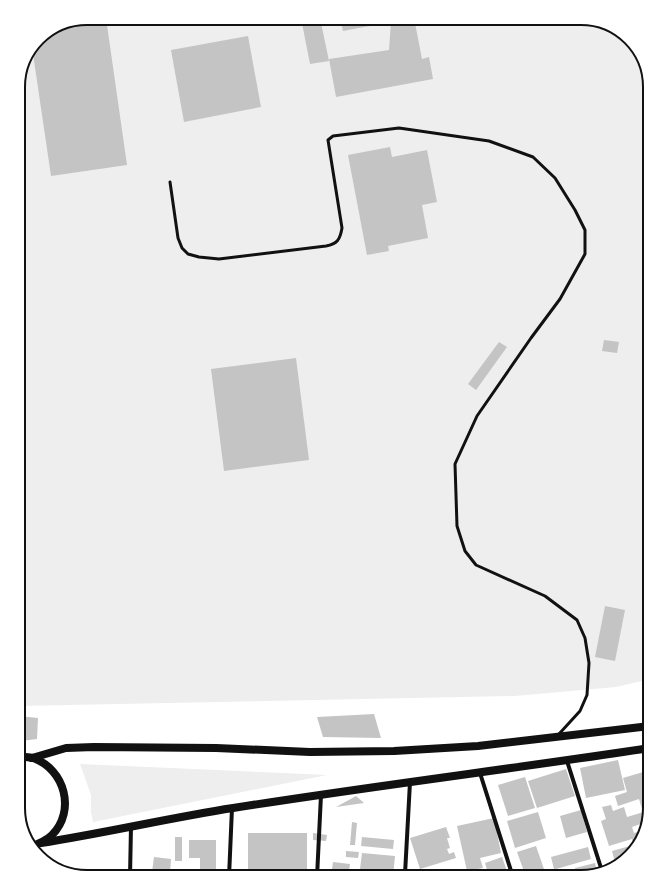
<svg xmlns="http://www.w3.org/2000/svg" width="668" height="895" font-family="Cabin,sans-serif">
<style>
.green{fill:#eee}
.building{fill:#c4c4c4}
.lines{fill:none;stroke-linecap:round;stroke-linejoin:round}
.service{stroke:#111;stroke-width:3}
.minor{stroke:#111;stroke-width:4}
.secondary{stroke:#111;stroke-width:8}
.rim{fill:none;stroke:#111;stroke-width:2}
</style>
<rect width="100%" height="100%" fill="#fff"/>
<g class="green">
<polygon points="87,18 585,18 615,27 639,49 650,87 650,679 616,687 515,696 18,706 18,82 25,56 41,35"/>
<polygon points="80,764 327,775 93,822 91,812 91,795"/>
</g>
<g class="building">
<polygon points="87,18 106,18 127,165 51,176 32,47 41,35"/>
<polygon points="301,18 320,18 329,61 310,64"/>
<polygon points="340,18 435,18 415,23 422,59 429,57 433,79 336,97 329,59 389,50 391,22 343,31"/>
<polygon points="248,36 261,107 184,122 171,50"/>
<polygon points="390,147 392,157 427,150 437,202 422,205 428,238 388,246 389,251 367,255 348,155"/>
<polygon points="604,340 619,342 617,353 602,351"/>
<polygon points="499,342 507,347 476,390 468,384"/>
<polygon points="296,358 309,460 224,471 211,369"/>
<polygon points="605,606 625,610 615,661 595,657"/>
<polygon points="374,714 381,738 323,737 317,717"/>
<polygon points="18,716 38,718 37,739 21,741 18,728"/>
<polygon points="618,760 625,790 586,798 580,768"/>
<polygon points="566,769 575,796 537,808 528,781"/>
<polygon points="650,770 650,807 642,809 639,799 618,806 615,796 627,792 623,778"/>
<polygon points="525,777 535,808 508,816 498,785"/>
<polygon points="356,796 364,803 336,807"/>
<polygon points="611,805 613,811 624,807 627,817 650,810 646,822 632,827 634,833 644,830 641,842 635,849 632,839 609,846 601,821 606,819 602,807"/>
<polygon points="581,810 587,832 566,838 560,816"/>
<polygon points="538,812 546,838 515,848 507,821"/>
<polygon points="494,818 501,853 480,858 483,868 467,871 457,826"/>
<polygon points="352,822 357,823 355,845 350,845"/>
<polygon points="446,827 450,838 447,838 450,848 447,849 449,854 454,852 456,858 420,869 410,838"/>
<rect x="248" y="833" width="59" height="44"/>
<polygon points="313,833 327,835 326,841 313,840"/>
<rect x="175" y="837" width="7" height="24"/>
<polygon points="362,837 394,840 393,849 361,846"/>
<polygon points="189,840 216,840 216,873 200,873 200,858 189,858"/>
<polygon points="536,846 545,872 554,869 551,857 588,847 591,859 556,869 559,877 526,877 517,852"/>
<polygon points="630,846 632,852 619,866 616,866 612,851"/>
<polygon points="346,851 359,852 358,858 346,857"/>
<polygon points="362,853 395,856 393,877 359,877"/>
<polygon points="154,857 171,859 170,874 152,872"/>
<polygon points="502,857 509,877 482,877 481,875 488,873 485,863"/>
<polygon points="333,862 350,864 349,871 332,869"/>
<polygon points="595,863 597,872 577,877 575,868"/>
<polygon points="91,875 110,876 110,877 91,877"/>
</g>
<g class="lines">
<path class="service" d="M170 182 178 238 182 248 188 254 199 257 219 259 326 246C337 244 340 240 342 228L328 140 333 136 399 128 489 141 533 157 555 178 575 210 585 230V254L560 299 531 338 477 416 455 464 457 526 465 551 476 565 545 596 577 620 585 638 589 663 587 695 580 711 559 734"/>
<g class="minor">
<polyline points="567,761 602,871"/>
<polyline points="480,773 513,877"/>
<polyline points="130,877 131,826"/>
<polyline points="229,877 232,808"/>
<polyline points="317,877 321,795"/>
<polyline points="407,877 405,874 410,782"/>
</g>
<g class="secondary">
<path d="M18 756C23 757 29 757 33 758 65 769 76 811 52 835 46 841 38 844 30 847"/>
<polyline points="32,758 66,748 94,747 216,748 310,752 394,751 478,746 650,726"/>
<path d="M41 843C105 833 169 818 233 808 372 786 511 769 650 748"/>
</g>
</g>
<path d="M0 0H668V895H0ZM87 25H581A62 62 0 0 1 643 87V808A62 62 0 0 1 581 870H87A62 62 0 0 1 25 808V87A62 62 0 0 1 87 25Z" fill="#fff" fill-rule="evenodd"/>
<path class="rim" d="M87 25H581A62 62 0 0 1 643 87V808A62 62 0 0 1 581 870H87A62 62 0 0 1 25 808V87A62 62 0 0 1 87 25Z"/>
</svg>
